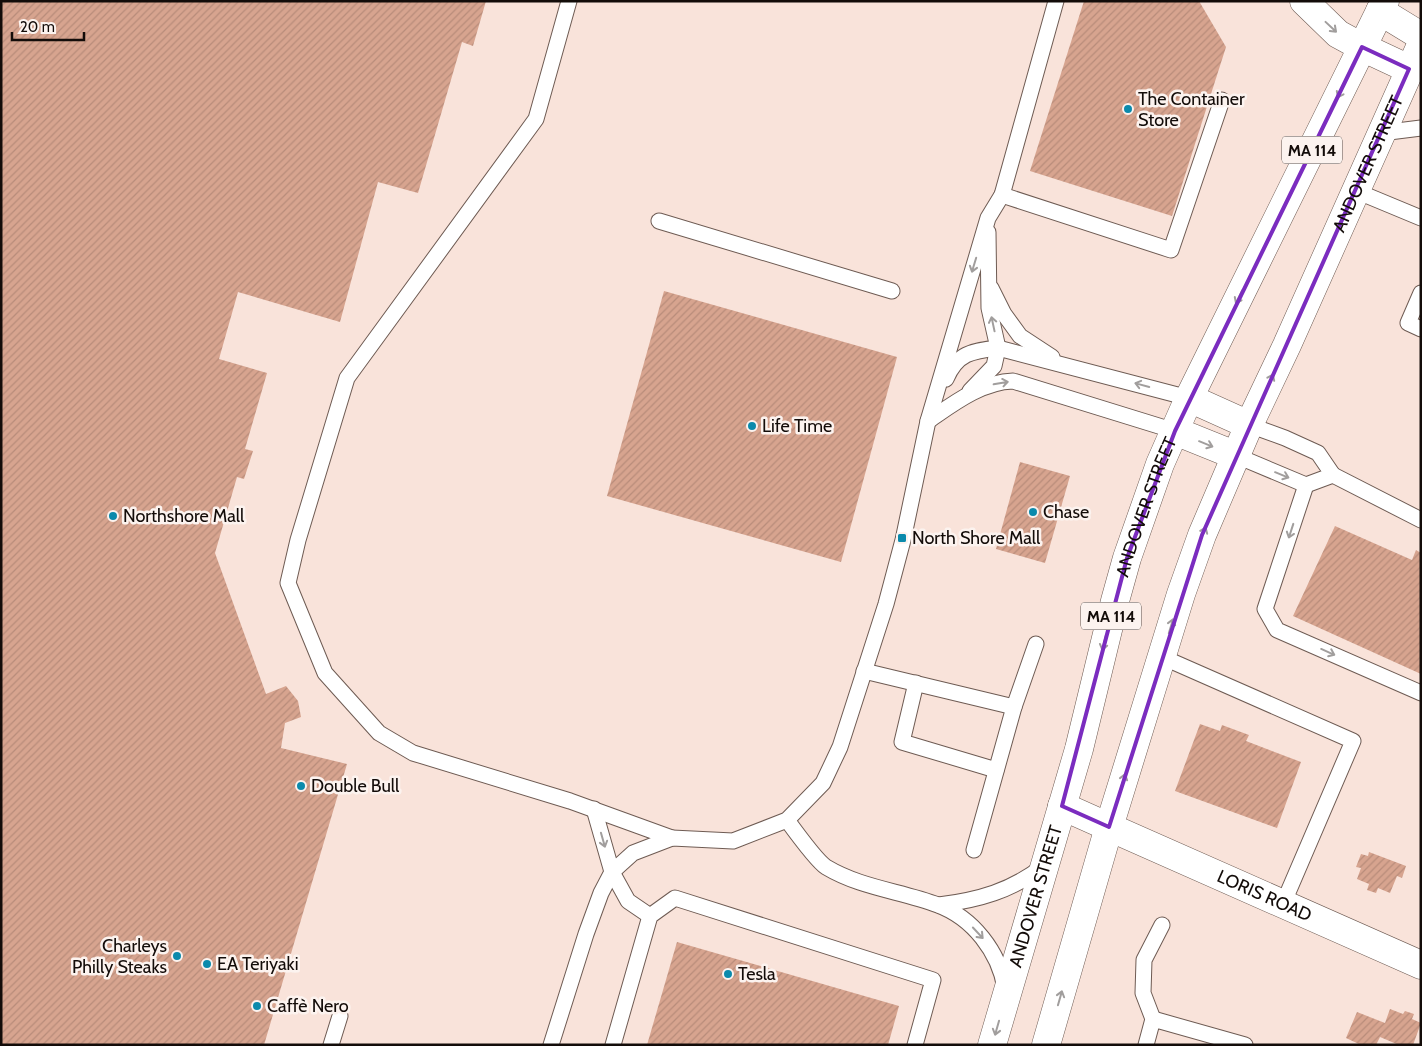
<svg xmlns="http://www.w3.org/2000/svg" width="1422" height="1046" font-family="Cabin,sans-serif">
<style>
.building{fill:url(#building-hatch)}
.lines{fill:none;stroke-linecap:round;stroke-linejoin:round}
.service-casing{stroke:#6e5b53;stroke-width:17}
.minor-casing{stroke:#6e5b53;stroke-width:29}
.tertiary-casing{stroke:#6e5b53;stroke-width:29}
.trunk-casing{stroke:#6e5b53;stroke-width:29}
.service{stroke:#fff;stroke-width:15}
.minor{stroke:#fff;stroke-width:28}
.tertiary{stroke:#fff;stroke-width:28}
.trunk{stroke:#fff;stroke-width:28}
.oneway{stroke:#a19e9d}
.marked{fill:none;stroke:#7b2cbf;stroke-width:4;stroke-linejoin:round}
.poi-dot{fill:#0b8aac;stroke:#fcf3ef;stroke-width:2}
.labels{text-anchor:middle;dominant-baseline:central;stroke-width:5;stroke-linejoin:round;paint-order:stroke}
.shield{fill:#fcf3ef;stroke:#59514e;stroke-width:1}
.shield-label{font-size:16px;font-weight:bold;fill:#130c09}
.poi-label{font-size:18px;fill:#130c09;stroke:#fcf3ef;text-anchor:start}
.street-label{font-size:18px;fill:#130c09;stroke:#fcf3ef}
</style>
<defs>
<pattern id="building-hatch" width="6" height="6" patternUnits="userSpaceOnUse" patternTransform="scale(1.25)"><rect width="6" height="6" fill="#d7a48f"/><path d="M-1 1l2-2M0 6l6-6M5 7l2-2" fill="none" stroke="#b88c7a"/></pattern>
</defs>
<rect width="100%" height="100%" fill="#f9e3da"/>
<g class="building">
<polygon points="1,1 486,1 473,46 462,42 418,193 378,182 340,322 238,292 219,359 267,373 245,449 253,451 244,479 237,477 215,553 266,694 286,686 298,701 301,717 285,723 281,748 347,764 264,1045 1,1045"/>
<polygon points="1084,1 1199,1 1226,47 1172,216 1030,171"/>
<polygon points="664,291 897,357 841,562 607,496"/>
<polygon points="1020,462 1070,476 1045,563 996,549"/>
<polygon points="1335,526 1412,560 1416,550 1421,553 1421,674 1293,616"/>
<polygon points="1200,724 1220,731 1222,725 1249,735 1246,741 1301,762 1277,828 1175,791"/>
<polygon points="1369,852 1406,866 1402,878 1397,876 1390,893 1378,888 1376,893 1367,890 1369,884 1357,879 1361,868 1356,867 1361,854 1368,856"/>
<polygon points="677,942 899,1006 888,1045 647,1045"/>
<polygon points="1390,1009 1403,1014 1405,1011 1414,1014 1412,1019 1421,1023 1413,1045 1399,1045 1380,1037 1376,1045 1361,1045 1346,1038 1357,1012 1385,1023"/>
</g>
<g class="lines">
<defs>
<g id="service">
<polyline points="569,1 536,119 347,378 298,540 288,583 325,673 379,733 413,753 570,801 672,838"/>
<polyline points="1381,133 1421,128"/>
<polyline points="1356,191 1421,218"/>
<polyline points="1002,195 1171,250 1222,100"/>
<polyline points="659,221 892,291"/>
<polyline points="991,288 1004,314 1020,336 1052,357"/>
<polyline points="1421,293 1408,323 1421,329"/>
<path d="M946 379C957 353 972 351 998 348L1189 398"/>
<polyline points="970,391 994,366 998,348 989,308 988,232"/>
<path d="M928 421C953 404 981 382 1013 381L1175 431"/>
<polyline points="1237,456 1306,485 1333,475 1318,453 1285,438 1249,425"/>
<polyline points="1333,475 1421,520"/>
<polyline points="1306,485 1265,609 1277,630 1421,693"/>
<polyline points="1162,657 1353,741 1283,904"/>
<polyline points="864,671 1014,707 974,850"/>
<polyline points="916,683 902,742 996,770"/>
<polyline points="1014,707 1036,644"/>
<polyline points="594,809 612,872 628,901 650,916"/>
<path d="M787 820C795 831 817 861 826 867 861 888 901 891 938 905 973 918 999 952 1005 988"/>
<path d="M939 905C978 900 1012 891 1043 866"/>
<polyline points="1153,1019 1143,993 1144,960 1162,925"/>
<polyline points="331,1045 340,1016"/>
<polyline points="551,1045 586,934 601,893 612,872 633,853 672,838 733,841 787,820 823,783 840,747 886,604 903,540 928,421 988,218 1002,195 1056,1"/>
<polyline points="613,1045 650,916 675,898 933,980 915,1045"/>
<polyline points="1146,1045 1153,1019 1245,1045"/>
</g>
<g id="minor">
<path id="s1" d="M1109 827 1421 965"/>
</g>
<polyline id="tertiary" points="1304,1 1338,34 1362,47"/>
<g id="trunk">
<polyline points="1380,11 1421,36"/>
<polyline points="1362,47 1409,69"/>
<polyline points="1189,398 1249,425"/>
<polyline points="1175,431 1237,456"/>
<polyline points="1062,806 1109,827"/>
<path id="s2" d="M992 1045 1079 749 1115 601 1127 558 1160 464 1189 398 1385 1"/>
<path id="s3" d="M1046 1045 1109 827 1181 594 1202 535 1249 425 1287 345 1421 45"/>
</g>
</defs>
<use href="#service" class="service-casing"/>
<use href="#minor" class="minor-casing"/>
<use href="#tertiary" class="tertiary-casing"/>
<use href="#trunk" class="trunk-casing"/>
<use href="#service" class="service"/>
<use href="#minor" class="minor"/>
<use href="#tertiary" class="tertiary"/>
<use href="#trunk" class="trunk"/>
</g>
<defs><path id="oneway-shaft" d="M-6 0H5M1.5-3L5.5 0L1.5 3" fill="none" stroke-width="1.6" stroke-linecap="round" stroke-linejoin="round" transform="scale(1.25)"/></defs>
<g class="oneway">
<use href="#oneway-shaft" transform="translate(1331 27) rotate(43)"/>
<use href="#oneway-shaft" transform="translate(1341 91) rotate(116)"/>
<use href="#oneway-shaft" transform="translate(974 265) rotate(107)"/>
<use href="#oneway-shaft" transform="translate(1239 297) rotate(116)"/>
<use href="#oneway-shaft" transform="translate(993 324) rotate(-102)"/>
<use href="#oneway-shaft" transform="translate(1270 381) rotate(-65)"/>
<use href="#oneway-shaft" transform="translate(1001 383) rotate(-10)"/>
<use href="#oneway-shaft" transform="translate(1142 385) rotate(-165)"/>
<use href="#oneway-shaft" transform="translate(1206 444) rotate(22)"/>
<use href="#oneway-shaft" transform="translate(1282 475) rotate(22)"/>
<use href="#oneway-shaft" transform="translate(1291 531) rotate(108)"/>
<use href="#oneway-shaft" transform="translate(1203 534) rotate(-68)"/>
<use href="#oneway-shaft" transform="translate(1171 626) rotate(-73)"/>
<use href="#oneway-shaft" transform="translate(1104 643) rotate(104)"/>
<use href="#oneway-shaft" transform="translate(1328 652) rotate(24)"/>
<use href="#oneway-shaft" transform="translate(1123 781) rotate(-73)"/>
<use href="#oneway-shaft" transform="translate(603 840) rotate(74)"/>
<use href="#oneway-shaft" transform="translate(978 933) rotate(47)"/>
<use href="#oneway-shaft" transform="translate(1060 998) rotate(-74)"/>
<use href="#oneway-shaft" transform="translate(997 1028) rotate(106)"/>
</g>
<path class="marked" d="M1362 47 1409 69 1202 535 1109 827 1062 806 1127 558 1175 431Z"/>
<g class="poi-dot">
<circle cx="1128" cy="109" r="5"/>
<circle cx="752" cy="426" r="5"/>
<circle cx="1033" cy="512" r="5"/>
<circle cx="113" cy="516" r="5"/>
<rect x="897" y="533" width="10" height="10" rx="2.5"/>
<circle cx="301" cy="786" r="5"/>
<circle cx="177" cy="956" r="5"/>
<circle cx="207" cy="964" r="5"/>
<circle cx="728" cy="974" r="5"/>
<circle cx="257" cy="1006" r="5"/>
</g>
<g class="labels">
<g class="shield">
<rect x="1282" y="136.5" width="60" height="27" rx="4"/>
<rect x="1081" y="602.5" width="60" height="27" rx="4"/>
</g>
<g class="shield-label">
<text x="1312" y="150">MA 114</text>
<text x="1111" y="616">MA 114</text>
</g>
<g class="poi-label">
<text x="1138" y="99">The Container<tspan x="1138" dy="21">Store</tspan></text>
<text x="762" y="426">Life Time</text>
<text x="1043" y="512">Chase</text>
<text x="123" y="516">Northshore Mall</text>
<text x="912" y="538">North Shore Mall</text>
<text x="311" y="786">Double Bull</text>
<text x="167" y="946" text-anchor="end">Charleys<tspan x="167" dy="21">Philly Steaks</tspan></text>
<text x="217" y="964">EA Teriyaki</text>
<text x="738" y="974">Tesla</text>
<text x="267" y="1006">Caffè Nero</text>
</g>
<g class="street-label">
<text stroke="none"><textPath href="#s3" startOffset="940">ANDOVER STREET</textPath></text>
<text stroke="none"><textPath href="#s2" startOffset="560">ANDOVER STREET</textPath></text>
<text stroke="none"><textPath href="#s2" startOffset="155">ANDOVER STREET</textPath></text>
<text stroke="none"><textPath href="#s1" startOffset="170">LORIS ROAD</textPath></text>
</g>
</g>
<rect width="1422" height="1046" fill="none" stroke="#130c09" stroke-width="5"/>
<path d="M12 32v8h72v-8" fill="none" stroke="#130c09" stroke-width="2.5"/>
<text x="20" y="32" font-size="15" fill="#130c09" stroke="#fcf3ef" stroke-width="4" paint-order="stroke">20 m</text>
</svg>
